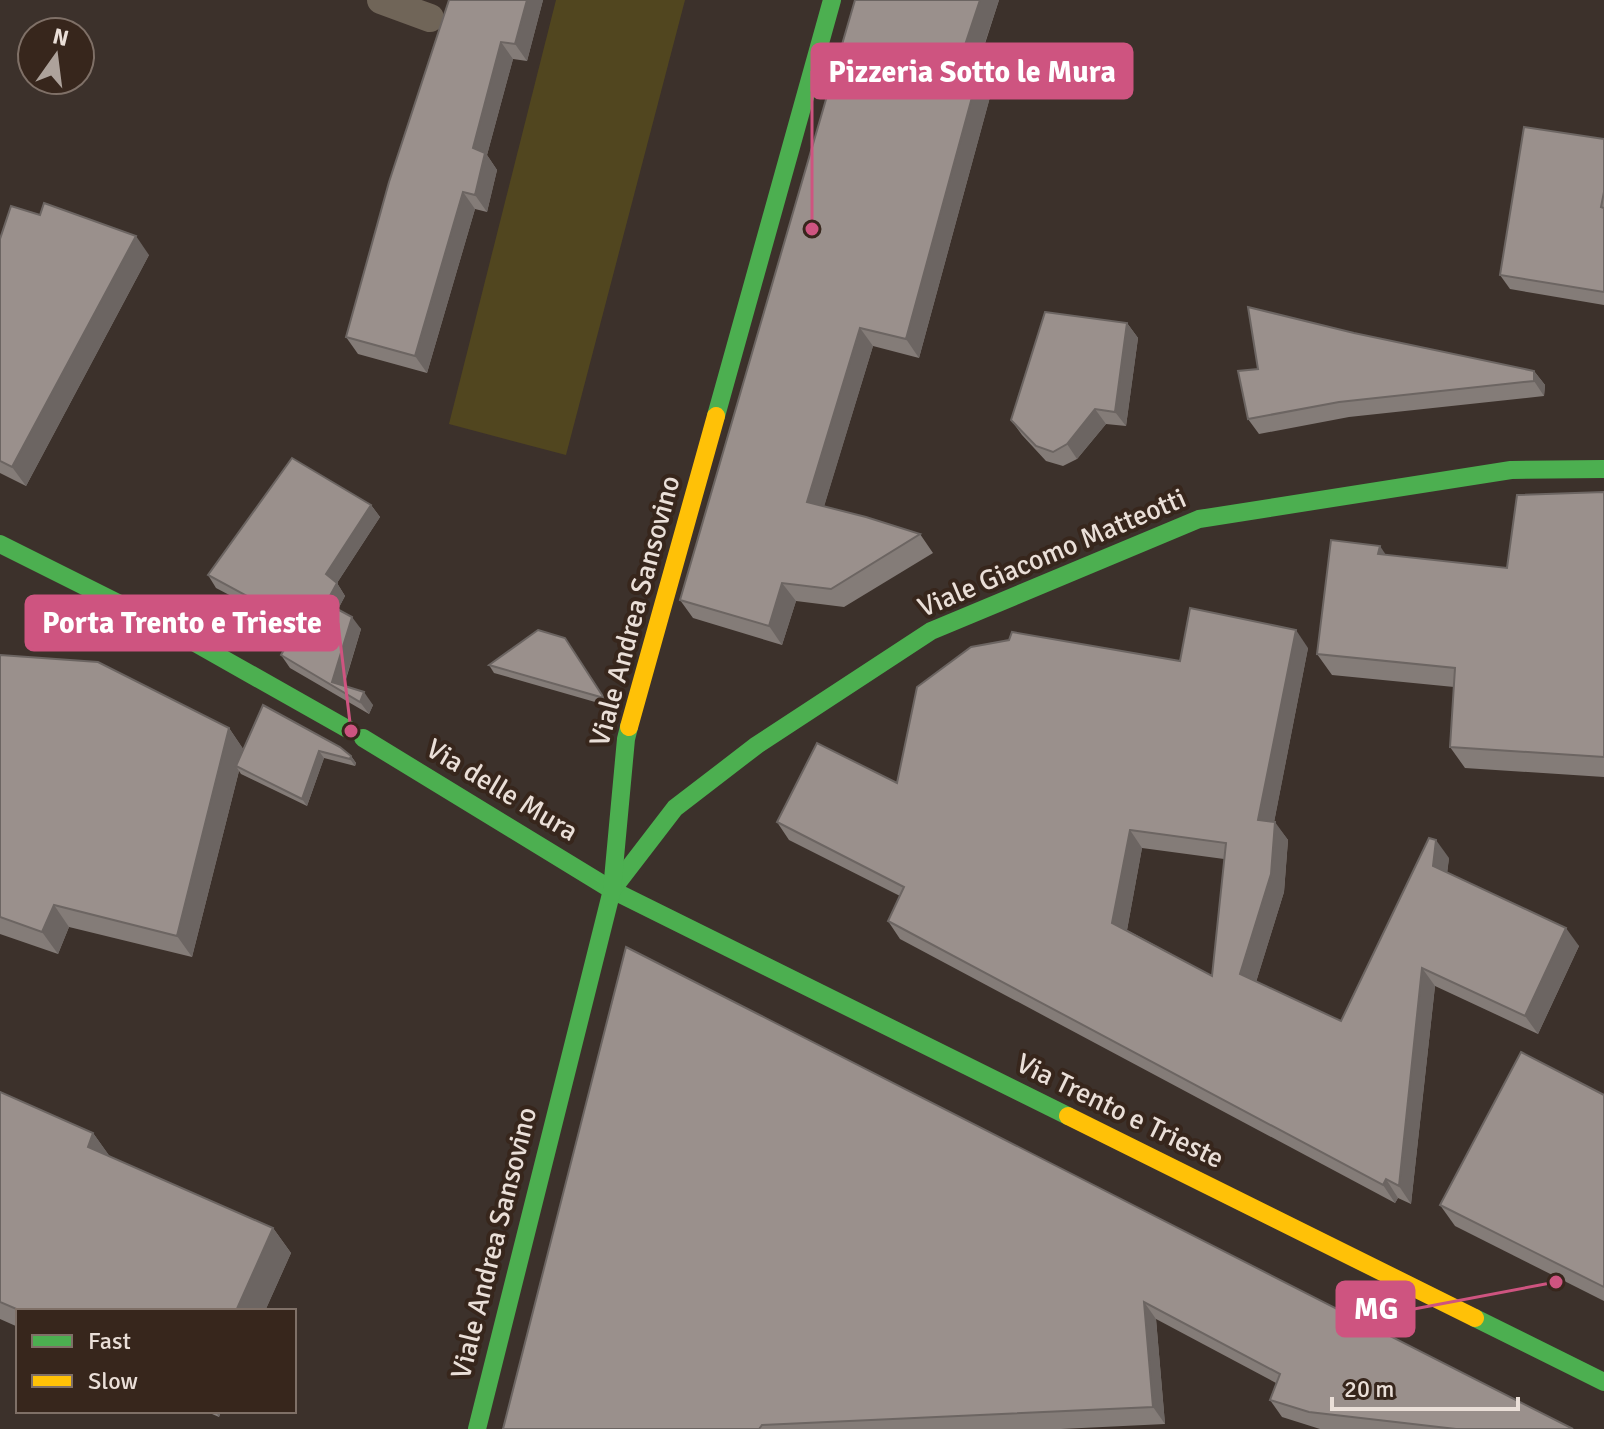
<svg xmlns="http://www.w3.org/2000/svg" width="1604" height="1429" font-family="Signika,sans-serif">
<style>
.grass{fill:#51461f}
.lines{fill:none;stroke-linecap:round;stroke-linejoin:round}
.lane{stroke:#706558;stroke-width:28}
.fast{stroke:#4caf50;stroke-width:18}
.slow{stroke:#ffc107;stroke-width:18}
.wall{fill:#847c78;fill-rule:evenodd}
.shaded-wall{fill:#6c6562}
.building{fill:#9a908c;stroke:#6c6562;stroke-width:2;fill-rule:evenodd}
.labels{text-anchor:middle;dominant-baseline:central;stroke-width:8;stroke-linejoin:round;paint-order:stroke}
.street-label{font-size:28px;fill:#eadfd8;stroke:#37261c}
.leader{fill:none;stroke:#ce5480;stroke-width:3}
.callout-dot{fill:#ce5480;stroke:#37261c;stroke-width:3}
.callout{fill:#ce5480;stroke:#ce5480;stroke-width:3}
.callout-label{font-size:30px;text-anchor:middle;font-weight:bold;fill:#fff}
</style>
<rect width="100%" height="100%" fill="#3c312b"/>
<polygon class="grass" points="556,0 685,0 566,455 449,424"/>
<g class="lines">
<polyline class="lane" points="381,0 430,18"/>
<g class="fast">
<polyline points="716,416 832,0"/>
<polyline points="0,544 174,631 351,731"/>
<polyline points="363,738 612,890 1068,1116"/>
<polyline points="612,890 675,808 757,745 931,631 1199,519 1511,470 1604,469"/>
<polyline points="1475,1318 1604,1382"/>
<polyline points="477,1429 612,890 626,739 629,727"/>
</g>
<g class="slow">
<polyline points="629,727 716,416"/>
<polyline points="1068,1116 1475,1318"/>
</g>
</g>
<g class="wall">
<polygon points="449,0 543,0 527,61 513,59 487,155 497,170 487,212 475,209 427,373 358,354 346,337"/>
<polygon points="855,0 999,0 974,78 990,97 919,358 873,346 824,506 920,534 933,553 844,607 796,601 782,645 693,618 680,600"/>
<polygon points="1604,139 1604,305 1510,289 1500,275"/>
<polygon points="0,239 149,255 26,486 0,473"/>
<polygon points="1127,323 1138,338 1126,426 1106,424 1077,459 1063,466 1046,461 1022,435 1011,420"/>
<polygon points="1354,333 1534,371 1545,385 1544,396 1349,417 1259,434 1248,419 1258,369"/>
<polygon points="1604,492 1604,777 1465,768 1450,747 1454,687 1332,675 1317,654 1386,555 1507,568"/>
<polygon points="371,505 380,517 337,583 345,596 338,609 361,629 344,686 373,705 369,714 290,668 281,655 296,630 216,588 208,575"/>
<polygon points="565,638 609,706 494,673 489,665"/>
<path d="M1308 648 1274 822 1288 840 1284 892 1256 982 1341 1021 1449 858 1447 872 1579 946 1538 1034 1435 986 1411 1204 1398 1198 1395 1203 900 939 888 921 900 896 789 840 777 822 897 783 1180 661ZM1142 848 1224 859 1212 976 1127 930Z"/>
<polygon points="0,655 229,728 243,749 263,705 351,756 356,763 355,766 324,758 307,806 241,774 239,771 192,957 69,927 58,954 0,934"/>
<polygon points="626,947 1573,1429 1320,1429 1282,1417 1270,1400 1276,1383 1156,1319 1165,1424 1061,1429 503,1429"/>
<polygon points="0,1092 93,1133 110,1157 273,1228 291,1253 265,1311 18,1311 18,1327 0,1319"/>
<polygon points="1604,1095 1604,1301 1455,1226 1440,1205"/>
<polygon points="205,1411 221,1411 219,1417"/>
</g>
<g class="shaded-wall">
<polygon points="527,0 543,0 527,61 515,44"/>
<polygon points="980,0 999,0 969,91 956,72"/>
<polygon points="501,42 513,59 487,155 497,170 487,212 475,195 473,148"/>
<polygon points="977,79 990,97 919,358 906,339"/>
<polygon points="463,192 475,209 427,373 415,356"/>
<polygon points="136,236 149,255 26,486 12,467"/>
<polygon points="1127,323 1138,338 1126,426 1115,412"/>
<polygon points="860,328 873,346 820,520 807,502"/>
<polygon points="1534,371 1545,385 1544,396 1534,381"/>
<polygon points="1095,409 1106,424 1077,459 1067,444"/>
<polygon points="371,505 380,517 337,583 345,596 335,615 326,603 326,574"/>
<polygon points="1380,546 1394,567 1378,554"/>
<polygon points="782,583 796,601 782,645 769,626"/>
<polygon points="352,617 361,629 342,691 332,682"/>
<polygon points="1296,630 1308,648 1271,838 1258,820"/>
<polygon points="364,692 373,705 369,714 360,702"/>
<polygon points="229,728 244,750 236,766 239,771 192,957 177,936"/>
<polygon points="319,751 324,758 307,806 302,799"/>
<polygon points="351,756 356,763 355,766 350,759"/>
<polygon points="1275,822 1288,840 1284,892 1253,992 1240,974"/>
<polygon points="1130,830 1142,848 1125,941 1112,923"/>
<polygon points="1436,840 1449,858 1446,884 1433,866"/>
<polygon points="54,905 69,927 58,954 42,932"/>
<polygon points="1566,928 1579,946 1538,1034 1525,1016"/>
<polygon points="1422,968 1435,986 1411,1204 1399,1186"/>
<polygon points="93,1133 111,1158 88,1147"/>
<polygon points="1386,1179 1398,1198 1395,1203 1383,1185"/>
<polygon points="273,1228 291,1253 265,1311 236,1311"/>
<polygon points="1144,1302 1156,1319 1165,1424 1153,1407"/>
<polygon points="215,1411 221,1411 219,1417"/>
</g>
<g class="building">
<polygon points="449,0 527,0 515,44 501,42 473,148 485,153 475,195 463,192 415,356 346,337 389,182"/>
<polygon points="855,0 980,0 956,72 977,79 906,339 860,328 807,502 866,517 920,534 831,589 782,583 769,626 680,600"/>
<polygon points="1524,127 1604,139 1604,192 1601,207 1604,208 1604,292 1500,275"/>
<polygon points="44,203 136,236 12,467 0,461 0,239 11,206 40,215"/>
<polygon points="1248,307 1354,333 1534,371 1534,381 1339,402 1248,419 1238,371 1258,369"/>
<polygon points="1045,312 1127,323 1115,412 1095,409 1067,444 1053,452 1036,446 1011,420"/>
<polygon points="292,458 371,505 326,574 337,583 326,603 352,617 332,682 364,692 360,702 281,655 299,624 208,575"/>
<polygon points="1604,492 1604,757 1450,747 1455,668 1317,654 1331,540 1380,546 1378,554 1507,568 1517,495"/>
<path d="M1190 608 1296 630 1258 820 1275 822 1271 874 1240 974 1341 1021 1429 838 1436 840 1433 866 1566 928 1525 1016 1422 968 1399 1186 1386 1179 1383 1185 888 921 904 887 777 822 817 743 897 783 917 687 971 647 1009 640 1012 632 1180 661ZM1130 830 1226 843 1212 976 1112 923Z"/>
<polygon points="538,630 565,638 604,698 489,665"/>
<polygon points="0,655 98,662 229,728 177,936 54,905 42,932 0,917"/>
<polygon points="263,705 340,747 351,756 350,759 319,751 302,799 236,766"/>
<polygon points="626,947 1573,1429 1456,1429 1309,1412 1270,1400 1280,1374 1144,1302 1153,1407 762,1425 759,1429 503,1429"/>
<polygon points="1521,1052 1604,1095 1604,1287 1440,1205"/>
<polygon points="0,1092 93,1133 88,1147 273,1228 236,1311 21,1311 0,1302"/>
</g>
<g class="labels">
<g class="street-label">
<text transform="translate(1052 553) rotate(-23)">Viale Giacomo Matteotti</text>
<text transform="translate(635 611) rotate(-75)">Viale Andrea Sansovino</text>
<text transform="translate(502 790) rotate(31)">Via delle Mura</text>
<text transform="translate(1120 1111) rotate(26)">Via Trento e Trieste</text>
<text transform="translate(494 1243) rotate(-76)">Viale Andrea Sansovino</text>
</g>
</g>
<path class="leader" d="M812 229L812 71M351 731L338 623M1556 1282L1414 1309"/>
<g class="callout-dot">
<circle cx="812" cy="229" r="8"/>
<circle cx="351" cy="731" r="8"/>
<circle cx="1556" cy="1282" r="8"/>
</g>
<g class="callout">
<rect x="812" y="44" width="320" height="54" rx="8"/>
<rect x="26" y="596" width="312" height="54" rx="8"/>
<rect x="1337" y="1282" width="77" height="54" rx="8"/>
</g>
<g class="callout-label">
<text x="972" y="82">Pizzeria Sotto le Mura</text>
<text x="182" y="633">Porta Trento e Trieste</text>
<text x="1376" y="1319">MG</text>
</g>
<rect x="16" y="1309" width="280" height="104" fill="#37261c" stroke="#7f7067" stroke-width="2"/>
<rect x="32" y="1335" width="40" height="12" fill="#4caf50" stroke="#7f7067" stroke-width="2"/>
<text x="88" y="1349" font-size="24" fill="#eadfd8">Fast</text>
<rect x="32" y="1375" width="40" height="12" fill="#ffc107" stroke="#7f7067" stroke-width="2"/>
<text x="88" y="1389" font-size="24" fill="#eadfd8">Slow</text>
<g transform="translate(56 56) rotate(14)"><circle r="38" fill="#37261c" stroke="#7f7067" stroke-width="2"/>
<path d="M0-6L14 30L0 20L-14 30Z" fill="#ada29b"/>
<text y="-12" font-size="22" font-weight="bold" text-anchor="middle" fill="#eadfd8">N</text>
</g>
<path d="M1332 1397v12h186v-12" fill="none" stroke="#eadfd8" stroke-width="4"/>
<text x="1344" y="1397" font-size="24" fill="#eadfd8" stroke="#37261c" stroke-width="6" paint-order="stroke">20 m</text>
</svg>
